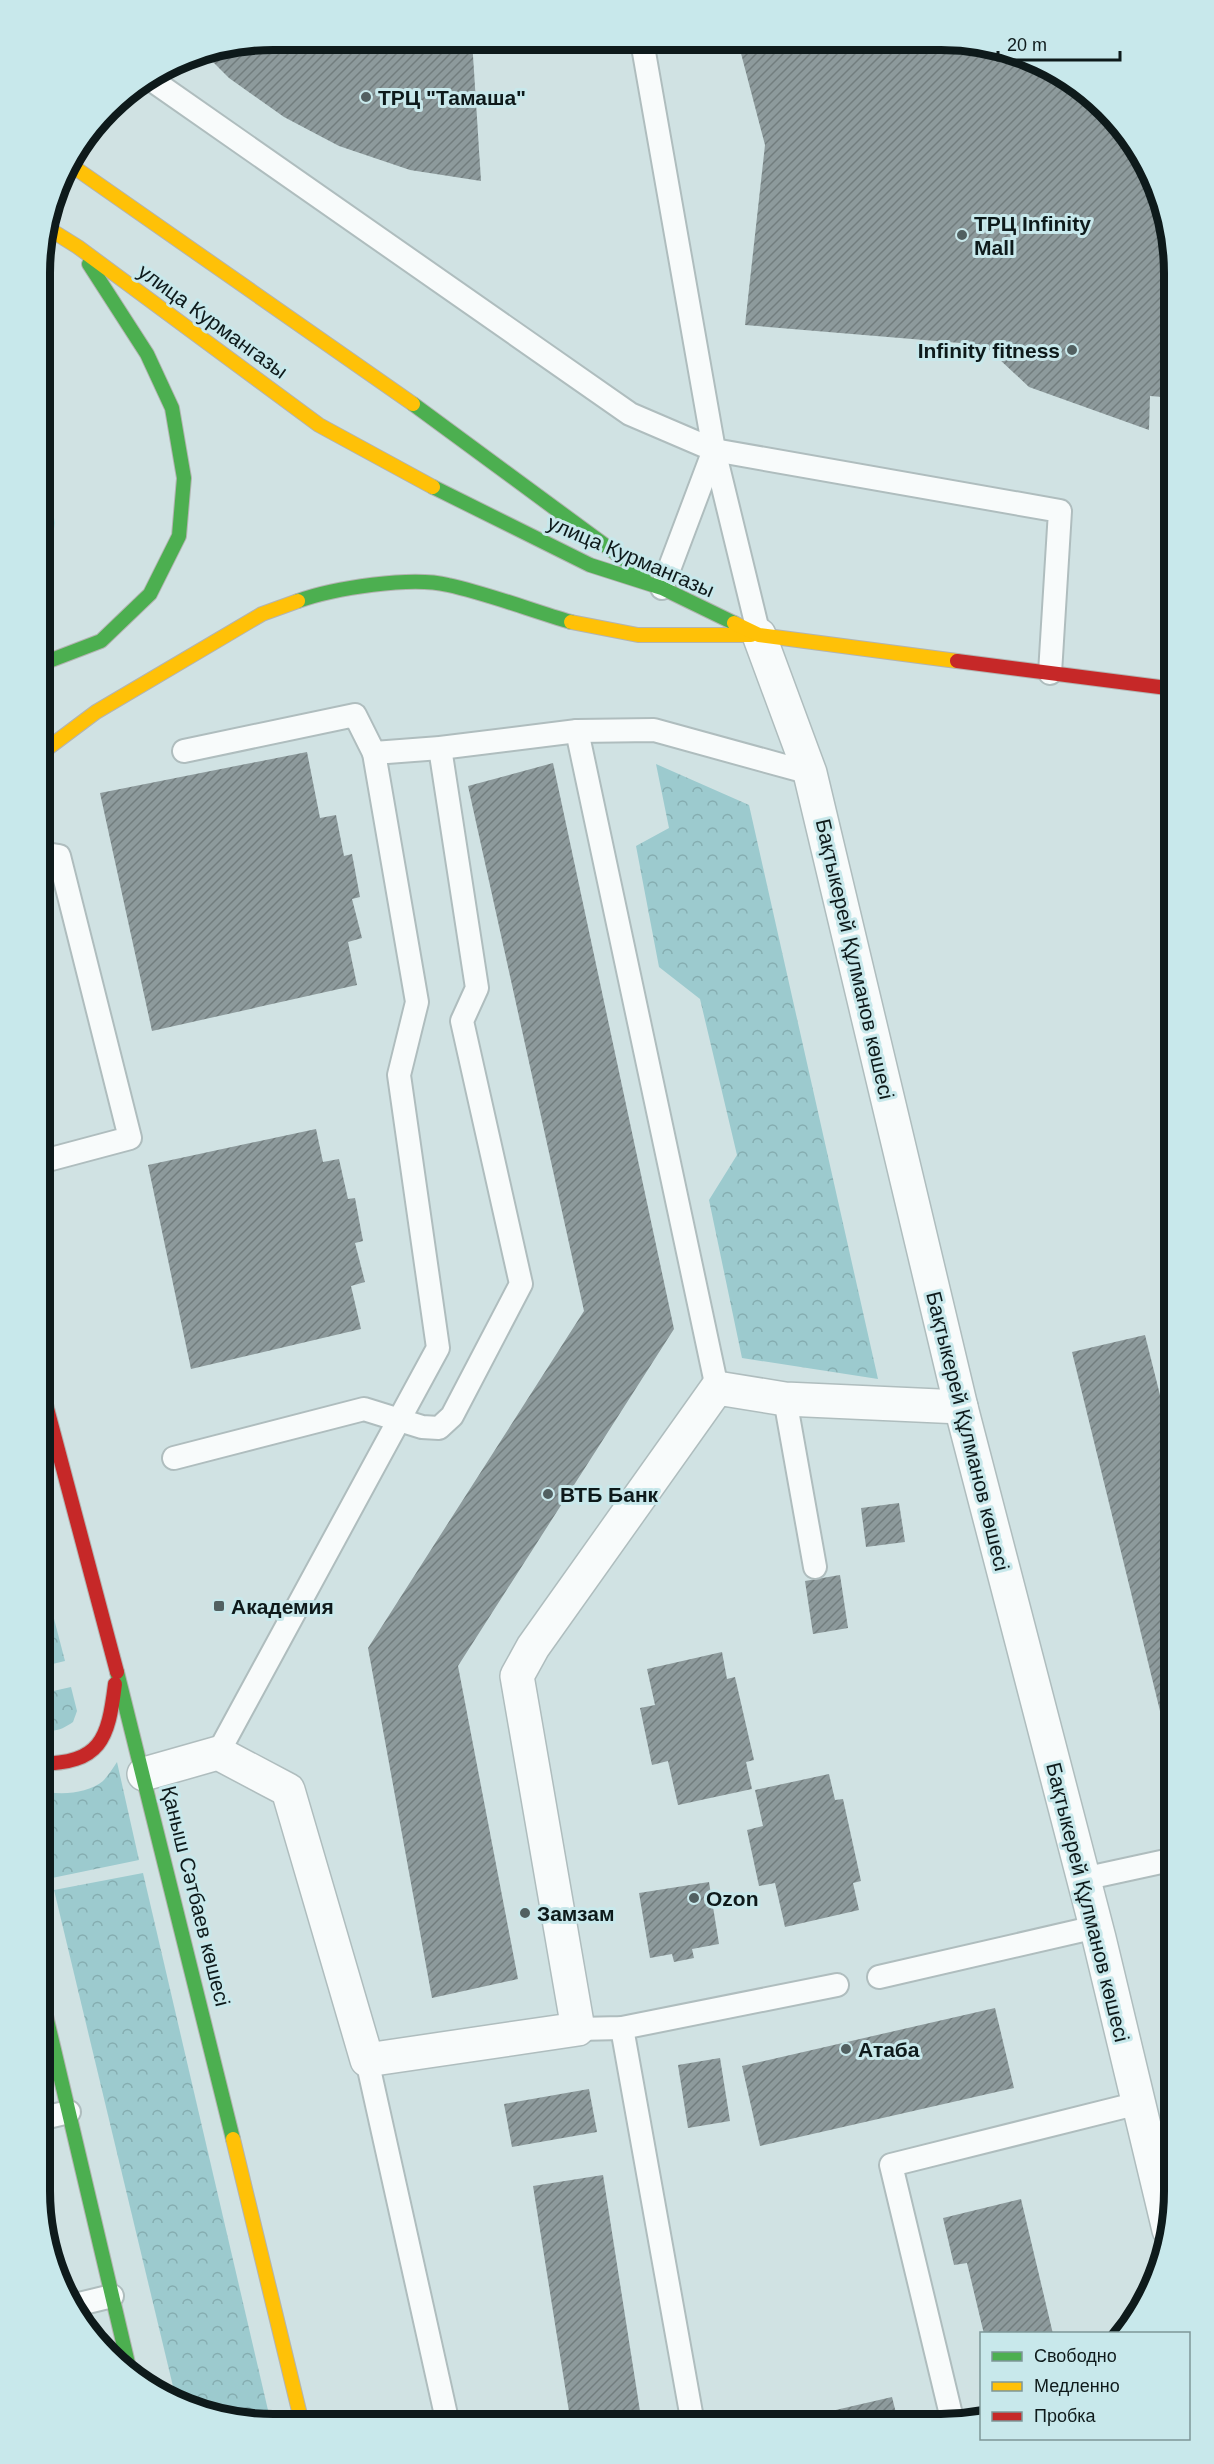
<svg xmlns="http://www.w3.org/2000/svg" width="1214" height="2464" font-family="Arial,sans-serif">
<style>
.forest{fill:url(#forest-crowns)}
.garden{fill:url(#garden-furrows)}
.building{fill:url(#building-hatch)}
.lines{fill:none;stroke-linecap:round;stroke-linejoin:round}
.lane-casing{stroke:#afbdbe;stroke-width:26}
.street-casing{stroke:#afbdbe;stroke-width:36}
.fast-casing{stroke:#b3b4b2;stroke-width:16}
.slow-casing{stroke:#b3b4b2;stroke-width:16}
.jam-casing{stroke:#b3b4b2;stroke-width:16}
.lane{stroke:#f8fbfb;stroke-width:22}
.street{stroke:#f8fbfb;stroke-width:33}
.fast{stroke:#4caf50;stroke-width:14}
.slow{stroke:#ffc107;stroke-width:14}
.jam{stroke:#c62828;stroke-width:14}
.poi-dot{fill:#526061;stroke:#c8e8eb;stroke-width:2}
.labels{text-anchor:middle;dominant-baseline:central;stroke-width:6;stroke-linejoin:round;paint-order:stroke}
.poi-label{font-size:21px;font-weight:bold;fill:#0e1a1b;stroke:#c8e8eb;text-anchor:start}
.street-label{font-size:21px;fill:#0e1a1b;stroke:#c8e8eb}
.rim{fill:none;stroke:#0e1a1b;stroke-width:8}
</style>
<defs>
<pattern id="forest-crowns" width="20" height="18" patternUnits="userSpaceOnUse" patternTransform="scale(1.5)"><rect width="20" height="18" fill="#9ccace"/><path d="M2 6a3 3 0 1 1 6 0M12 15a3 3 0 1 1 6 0" fill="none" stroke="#85adb0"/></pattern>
<pattern id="garden-furrows" width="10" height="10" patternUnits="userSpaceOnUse" patternTransform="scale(1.5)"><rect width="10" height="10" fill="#b0dee1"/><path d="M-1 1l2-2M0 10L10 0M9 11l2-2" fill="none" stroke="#96bec0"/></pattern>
<pattern id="building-hatch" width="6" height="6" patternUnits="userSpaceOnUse" patternTransform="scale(1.5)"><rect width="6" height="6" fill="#8d9a9c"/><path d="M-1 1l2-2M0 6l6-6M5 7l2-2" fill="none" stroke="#727d7e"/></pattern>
</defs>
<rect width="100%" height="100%" fill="#d0e2e3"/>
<g class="forest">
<polygon points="656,764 749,805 878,1379 742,1358 709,1200 737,1155 700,999 659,967 636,846 669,828"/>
<polygon points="40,1565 65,1661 40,1667"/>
<path d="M71 1687 77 1711 73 1722C63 1729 51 1735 39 1727L40 1694Z"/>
<path d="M117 1762 139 1860 52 1878 39 1824V1790C58 1796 87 1794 103 1781 108 1776 113 1768 117 1762Z"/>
<polygon points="143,1873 271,2423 242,2423 177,2403 54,1890"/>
</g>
<polygon class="garden" points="41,449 55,523 51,546 41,554"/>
<g class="building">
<polygon points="273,39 472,40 481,181 410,170 339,146 284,117 229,78 204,53"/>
<polygon points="738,42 987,43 1044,63 1096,97 1136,143 1163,198 1175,272 1175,398 1150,396 1149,430 1029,387 984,345 745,325 765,145"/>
<polygon points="307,752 320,818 336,815 344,856 352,854 360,897 352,899 362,938 348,942 357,985 152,1031 100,793"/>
<polygon points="553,763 674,1329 458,1666 518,1979 432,1998 368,1648 584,1311 468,786"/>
<polygon points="316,1129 323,1162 339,1159 348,1199 355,1198 363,1241 355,1243 365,1282 351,1286 361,1329 191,1369 148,1165"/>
<polygon points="1145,1335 1175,1455 1174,1768 1072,1352"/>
<polygon points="899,1503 905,1542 866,1547 861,1508"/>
<polygon points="840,1575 848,1628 813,1634 805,1581"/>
<polygon points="722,1652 727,1679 735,1677 754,1760 746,1762 752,1789 678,1805 668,1761 652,1765 640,1708 655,1705 647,1669"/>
<polygon points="829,1774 835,1800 843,1799 861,1881 853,1883 859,1910 785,1927 775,1883 759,1886 747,1830 763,1826 755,1790"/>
<polygon points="709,1882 719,1944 692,1949 694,1958 674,1962 672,1954 650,1958 639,1893"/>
<polygon points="995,2008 1014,2088 760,2146 742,2066"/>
<polygon points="720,2058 730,2121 688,2128 678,2065"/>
<polygon points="589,2089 597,2132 512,2147 504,2104"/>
<polygon points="603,2175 642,2424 571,2424 533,2186"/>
<polygon points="1021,2199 1053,2334 984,2334 967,2263 954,2265 943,2218"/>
<polygon points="892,2397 899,2425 830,2425 827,2412"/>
</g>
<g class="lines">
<defs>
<g id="lane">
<polyline points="642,41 714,450 759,635"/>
<polyline points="149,78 630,414 714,450 1060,511 1050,673"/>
<polyline points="662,588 714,450"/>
<polyline points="577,731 717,1388"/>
<polyline points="184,751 355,715 374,753 440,748 577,731 654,730 810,773"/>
<polyline points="40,1162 130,1138 59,856 40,853"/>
<polyline points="785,1399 815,1567"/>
<polyline points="174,1458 364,1409 422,1427 439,1428 452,1416 521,1284 462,1021 477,988 440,748"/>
<polyline points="218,1753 438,1348 399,1075 417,1002 374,753"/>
<polyline points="1083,1879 1175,1859"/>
<polyline points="879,1977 1096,1927"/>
<polyline points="622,2028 693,2424"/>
<polyline points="578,2029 622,2028 837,1985"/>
<polyline points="367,2060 448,2424"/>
<polyline points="39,2119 69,2112"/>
<polyline points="71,2306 112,2296"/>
<polyline points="953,2423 891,2165 1139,2103"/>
</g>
<g id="street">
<polyline points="759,635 810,773 961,1407 1099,1938 1169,2230"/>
<polyline points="144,1774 218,1753 288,1790 367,2060 578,2029 517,1676 533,1647 717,1388 785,1399 961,1407"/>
</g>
<g id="fast">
<polyline points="413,404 644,574"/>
<polyline points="433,487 590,565 662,588 734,623"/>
<path d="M298 601C334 588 411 576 448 585 489 594 530 610 571 622"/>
<polyline points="41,664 101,641 150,594 179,536 184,478 172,408 147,354 89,264"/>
<polyline points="117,1672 233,2139"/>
<polyline points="39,1986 131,2376"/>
</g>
<g id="slow">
<polyline points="68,163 413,404"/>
<polyline points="46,227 78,247 319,425 433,487"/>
<polyline points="571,622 638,635 751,635"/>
<polyline points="734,623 759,635 957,661"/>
<polyline points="40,754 96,712 262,614 298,601"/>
<polyline points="233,2139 302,2423"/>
</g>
<g id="jam">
<polyline points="957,661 1175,689"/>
<polyline points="40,1382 117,1672"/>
<path d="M39 1764C101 1763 108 1740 115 1684"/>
</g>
</defs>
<use href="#lane" class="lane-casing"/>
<use href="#street" class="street-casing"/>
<use href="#fast" class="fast-casing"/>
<use href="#slow" class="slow-casing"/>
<use href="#jam" class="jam-casing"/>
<use href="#lane" class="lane"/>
<use href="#street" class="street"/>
<use href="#fast" class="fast"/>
<use href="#slow" class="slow"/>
<use href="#jam" class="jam"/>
</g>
<g class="poi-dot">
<circle cx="366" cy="97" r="6"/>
<circle cx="962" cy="235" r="6"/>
<circle cx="1072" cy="350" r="6"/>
<circle cx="548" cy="1494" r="6"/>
<rect x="213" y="1600" width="12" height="12" rx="3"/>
<circle cx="694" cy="1898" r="6"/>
<circle cx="525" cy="1913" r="6"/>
<circle cx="846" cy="2049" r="6"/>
</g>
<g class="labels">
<g class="poi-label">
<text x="378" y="97">ТРЦ "Тамаша"</text>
<text x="974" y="223">ТРЦ Infinity<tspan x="974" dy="24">Mall</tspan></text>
<text x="1060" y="350" text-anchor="end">Infinity fitness</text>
<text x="560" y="1494">ВТБ Банк</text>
<text x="231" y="1606">Академия</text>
<text x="706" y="1898">Ozon</text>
<text x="537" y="1913">Замзам</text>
<text x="858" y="2049">Атаба</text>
</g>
<g class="street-label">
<text transform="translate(213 321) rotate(36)">улица Курмангазы</text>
<text transform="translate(631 556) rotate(23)">улица Курмангазы</text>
<text transform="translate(855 959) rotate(77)">Бақтыкерей Құлманов көшесі</text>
<text transform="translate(968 1431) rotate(76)">Бақтыкерей Құлманов көшесі</text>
<text transform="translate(196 1896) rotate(76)">Қаныш Сәтбаев көшесі</text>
<text transform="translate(1088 1902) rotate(76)">Бақтыкерей Құлманов көшесі</text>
</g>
</g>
<path d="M0 0H1214V2464H0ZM273 50H941A223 223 0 0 1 1164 273V2191A223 223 0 0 1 941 2414H273A223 223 0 0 1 50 2191V273A223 223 0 0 1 273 50Z" fill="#c8e8eb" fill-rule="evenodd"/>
<path class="rim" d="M273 50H941A223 223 0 0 1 1164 273V2191A223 223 0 0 1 941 2414H273A223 223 0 0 1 50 2191V273A223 223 0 0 1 273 50Z"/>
<rect x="980" y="2332" width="210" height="108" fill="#c8e8eb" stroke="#7e9698" stroke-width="1.5"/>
<rect x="992" y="2352" width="30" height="9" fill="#4caf50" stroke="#7e9698" stroke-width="1.5"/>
<text x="1034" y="2362" font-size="18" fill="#0e1a1b">Свободно</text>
<rect x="992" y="2382" width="30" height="9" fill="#ffc107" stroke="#7e9698" stroke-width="1.5"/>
<text x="1034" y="2392" font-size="18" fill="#0e1a1b">Медленно</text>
<rect x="992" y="2412" width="30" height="9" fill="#c62828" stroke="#7e9698" stroke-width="1.5"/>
<text x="1034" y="2422" font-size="18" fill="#0e1a1b">Пробка</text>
<path d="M998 51v9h122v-9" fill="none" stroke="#0e1a1b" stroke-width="3"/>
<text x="1007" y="51" font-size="18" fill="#0e1a1b" stroke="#c8e8eb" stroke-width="4.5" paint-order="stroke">20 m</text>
</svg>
